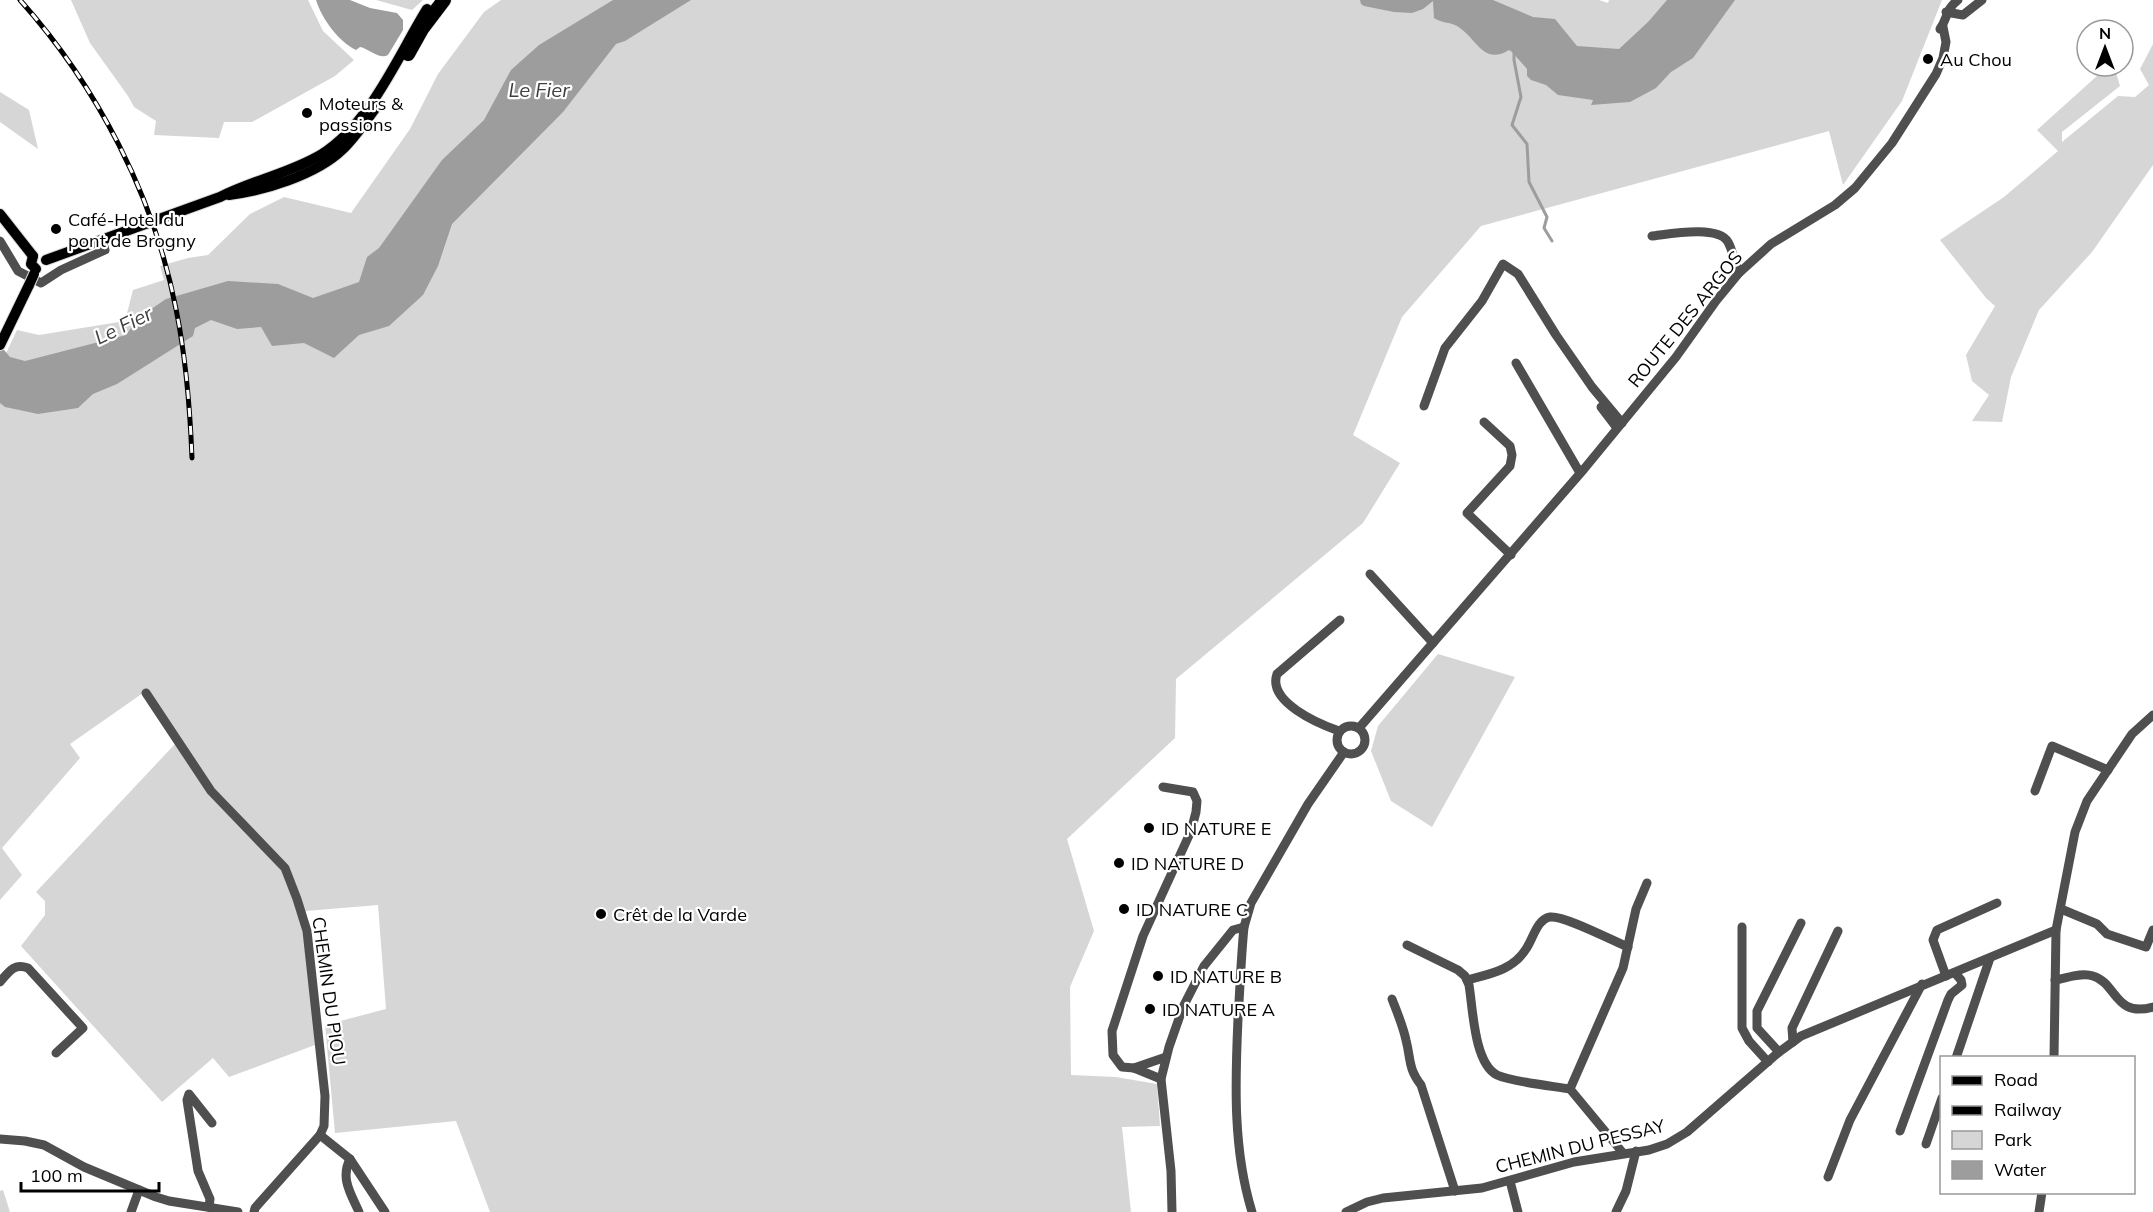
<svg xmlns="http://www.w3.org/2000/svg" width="2153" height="1212" font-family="Mulish,sans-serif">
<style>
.green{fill:#d6d6d6}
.water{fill:#9d9d9d}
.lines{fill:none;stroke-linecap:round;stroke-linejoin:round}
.stream{stroke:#9d9d9d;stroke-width:3}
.major-casing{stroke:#dbdbdb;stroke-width:12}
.highway-casing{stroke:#dbdbdb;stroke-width:15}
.minor{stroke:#4f4f4f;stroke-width:9}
.major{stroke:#000;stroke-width:10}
.highway{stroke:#000;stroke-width:14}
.rail-casing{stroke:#000;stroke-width:5}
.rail{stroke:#fff;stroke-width:3;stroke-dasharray:9;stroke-linecap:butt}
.major-bridge-casing{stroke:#dbdbdb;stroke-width:12;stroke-linecap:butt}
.major-bridge{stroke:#000;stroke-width:10}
.poi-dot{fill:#000;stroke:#fff;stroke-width:2}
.labels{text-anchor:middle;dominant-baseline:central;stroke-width:4.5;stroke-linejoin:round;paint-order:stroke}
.poi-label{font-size:18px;fill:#000;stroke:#fff;text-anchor:start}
.street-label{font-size:18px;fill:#000;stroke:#fff}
.water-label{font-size:20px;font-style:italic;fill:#3e3e3e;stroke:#fff}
</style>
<rect width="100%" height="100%" fill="#fff"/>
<g class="green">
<polygon points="71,0 308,0 323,31 354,60 335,76 252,122 224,122 219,138 154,135 156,121 134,107 128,96 90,43"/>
<polygon points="376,0 423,0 412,10"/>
<polygon points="501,0 1599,0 1608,3 1609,0 1942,0 1902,101 1843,185 1829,131 1481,226 1402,317 1353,435 1400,463 1363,523 1176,679 1175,738 1067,839 1094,931 1070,987 1071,1075 1116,1077 1157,1084 1160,1126 1122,1127 1131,1212 490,1212 456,1121 335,1133 325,1025 386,1009 378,905 306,911 315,1045 229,1077 213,1058 162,1102 21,946 45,915 45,901 36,892 175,744 143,693 70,744 80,758 2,848 22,875 0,900 0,366 17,330 39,335 125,321 133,290 164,280 160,266 188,258 208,255 250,214 284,197 351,213 410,129 438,74 484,12"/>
<polygon points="2153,44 2153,165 2092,252 2039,310 2011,377 2002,422 1972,421 1989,395 1972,381 1966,355 1995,306 1986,298 1940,240 2004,197 2058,151 2037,130 2108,66 2114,66 2120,86 2062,132 2062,142 2118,96 2135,97 2149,85 2140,69"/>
<polygon points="0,92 29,110 38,149 0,122"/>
<polygon points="1438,654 1515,677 1432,827 1391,801 1371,751 1378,726"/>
<polygon points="3,1190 10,1212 0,1212 0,1191"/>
</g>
<g class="water">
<path d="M316 0H350L370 8 397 13 403 20V30L388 55C379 60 370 49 360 47L356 50C338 41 322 19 316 0Z"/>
<polygon points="613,0 691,0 625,41 616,44 563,112 452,224 438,266 423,295 389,326 359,335 334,358 304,343 272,346 261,327 237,329 211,320 195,328 193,336 117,384 93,394 78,408 38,414 5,407 0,403 0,345 10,357 25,361 126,335 138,318 166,299 228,281 278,284 313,298 359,282 367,257 379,248 442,160 484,120 511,70 539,45"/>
<path d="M1360 0H1493L1533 17 1555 19 1577 46 1619 49 1648 22 1667 0H1735L1693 58 1671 72 1656 88 1630 102 1591 105 1593 100 1558 95 1546 85 1531 80 1527 76V69L1512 52 1509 50C1483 66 1477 38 1457 26 1450 22 1441 23 1434 18L1433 1 1423 9 1412 13 1394 12 1364 6 1361 4Z"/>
</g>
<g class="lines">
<polyline class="stream" points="1514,50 1514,60 1521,97 1512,125 1527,144 1529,182 1547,217 1544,228 1552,241"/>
<defs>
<g id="major">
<path d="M229 195C263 191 316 175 342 150 355 138 366 121 377 106"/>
<polyline points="0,214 33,256"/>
<polyline points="33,256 31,264 36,269"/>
<path d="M46 260 220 197C253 180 291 173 322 154 370 124 398 56 427 9"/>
<polyline points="0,345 29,285"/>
</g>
<polyline id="highway" points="408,54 422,29 444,0"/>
</defs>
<use href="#major" class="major-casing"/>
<use href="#highway" class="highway-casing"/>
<g class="minor">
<polyline points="1946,12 1963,15 1982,0"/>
<path d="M1940 29C1948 18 1945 10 1958 0"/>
<path d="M1652 236C1670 234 1718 225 1728 242 1733 251 1735 264 1739 273"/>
<polyline points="0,241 18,271 41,283 61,270 105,250 102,240"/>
<polyline points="1516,363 1580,473"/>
<polyline points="1424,406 1445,348 1482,301 1503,264 1518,274 1556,335 1592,387 1622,423"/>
<polyline points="1601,407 1617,428"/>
<polyline points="1484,422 1510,446 1512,455 1510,466 1467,513 1511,555"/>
<polyline points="1370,574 1433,643"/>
<polyline points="146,693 211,791 285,868 297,899 307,931 325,1096 324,1126 320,1135 255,1208 254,1212"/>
<circle cx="1351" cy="740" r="14"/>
<polyline points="1359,728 1584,469 1676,357 1716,301 1739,273 1771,244 1835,205 1855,188 1892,143 1936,74 1943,58 1946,42 1943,27"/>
<path d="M1339 731C1319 724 1267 702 1277 674L1340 620"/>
<polyline points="1163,787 1193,792 1197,801 1196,812 1191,831 1143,936 1112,1031 1113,1055 1122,1067 1134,1068 1166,1057"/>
<polyline points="2035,791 2052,746 2108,770"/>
<polyline points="2061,909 2097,924 2107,934 2146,947 2153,930"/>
<polyline points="1742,927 1742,1028 1749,1041 1768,1062"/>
<path d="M1407 945 1458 970 1465 976 1469 985C1473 1009 1474 1063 1497 1075 1512 1082 1552 1086 1570 1089L1623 1153"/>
<polyline points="1946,976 1933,940 1937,930 1997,903"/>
<path d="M1467 980C1490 974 1513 970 1526 949 1533 939 1537 919 1550 917 1564 915 1613 941 1628 947"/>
<path d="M2055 980C2067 978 2082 972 2093 976 2117 983 2114 1018 2153 1007"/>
<path d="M0 982C9 972 13 963 28 968L83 1028 56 1053"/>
<path d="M1392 999C1397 1012 1403 1026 1406 1040 1411 1060 1408 1068 1421 1085L1455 1191"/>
<polyline points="1793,1042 1792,1028 1838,931"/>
<polyline points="1779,1052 1757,1028 1757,1011 1801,923"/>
<polyline points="1956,1058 1990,958"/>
<polyline points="2054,1058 2056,930 2075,832 2087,801 2132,734 2153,715"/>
<polyline points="1134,1068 1161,1079"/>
<polyline points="1570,1089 1623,968 1636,909 1647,883"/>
<polyline points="1900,1131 1948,1000 1951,994 1962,985 1961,980 1955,973"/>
<polyline points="320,1135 350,1159 385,1212"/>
<polyline points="0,1139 25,1141 44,1145 84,1167 156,1197 169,1201 238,1212"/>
<polyline points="1926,1144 1942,1098"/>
<path d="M350 1159C340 1178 351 1194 359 1212"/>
<polyline points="1828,1177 1850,1120 1922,984"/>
<polyline points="1510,1181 1518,1212"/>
<polyline points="209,1207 210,1199 198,1171 187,1100 189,1094 212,1123"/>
<polyline points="131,1212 139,1190"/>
<polyline points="1172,1212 1171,1171 1161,1079 1169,1047 1183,1007 1204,966 1233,930 1244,927"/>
<path d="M1252 1212C1233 1150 1235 1084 1238 1019 1240 988 1241 958 1244 927L1251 903 1308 804 1344 752"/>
<polyline points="1346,1212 1367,1202 1383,1198 1482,1188 1574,1162 1649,1150 1667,1144 1687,1132 1779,1052 1801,1036 2056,930"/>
<polyline points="1616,1212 1626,1191 1636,1151"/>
<polyline points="2039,1212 2042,1192"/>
</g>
<use href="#major" class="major"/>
<use href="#highway" class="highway"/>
<defs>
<path id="rail" d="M20 0C97 86 154 196 176 309 186 358 190 408 192 458"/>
</defs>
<use href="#rail" class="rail-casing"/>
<use href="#rail" class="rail"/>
<defs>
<polyline id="major-bridge" points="29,285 34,274"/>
</defs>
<use href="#major-bridge" class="major-bridge-casing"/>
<use href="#major-bridge" class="major-bridge"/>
</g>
<g class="poi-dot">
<circle cx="1928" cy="59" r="6"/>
<circle cx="307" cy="113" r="6"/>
<circle cx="56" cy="229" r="6"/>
<circle cx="1149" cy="828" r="6"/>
<circle cx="1119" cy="863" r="6"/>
<circle cx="1124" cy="909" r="6"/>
<circle cx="601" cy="914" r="6"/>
<circle cx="1158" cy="976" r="6"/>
<circle cx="1150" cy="1009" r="6"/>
</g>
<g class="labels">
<g class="poi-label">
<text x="1940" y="59">Au Chou</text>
<text x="319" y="103">Moteurs &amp;<tspan x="319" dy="21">passions</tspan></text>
<text x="68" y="219">Café-Hotel du<tspan x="68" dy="21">pont de Brogny</tspan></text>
<text x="1161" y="828">ID NATURE E</text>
<text x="1131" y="863">ID NATURE D</text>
<text x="1136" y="909">ID NATURE C</text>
<text x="613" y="914">Crêt de la Varde</text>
<text x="1170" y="976">ID NATURE B</text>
<text x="1162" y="1009">ID NATURE A</text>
</g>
<g class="street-label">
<text transform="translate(1685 319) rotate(-51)">ROUTE DES ARGOS</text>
<text transform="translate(329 991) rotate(82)">CHEMIN DU PIOU</text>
<text transform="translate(1580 1146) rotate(-14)">CHEMIN DU PESSAY</text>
</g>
<g class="water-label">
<text x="539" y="89">Le Fier</text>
<text transform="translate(123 325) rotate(-26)">Le Fier</text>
</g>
</g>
<rect x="1940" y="1056" width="195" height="138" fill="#ffffff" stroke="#999999" stroke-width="1.5"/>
<rect x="1952" y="1076" width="30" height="9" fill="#000000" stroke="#999999" stroke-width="1.5"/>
<text x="1994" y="1086" font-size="18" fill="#000000">Road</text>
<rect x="1952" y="1106" width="30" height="9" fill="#000000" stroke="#999999" stroke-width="1.5"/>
<text x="1994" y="1116" font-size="18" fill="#000000">Railway</text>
<rect x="1952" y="1131" width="30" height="18" fill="#d6d6d6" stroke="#999999" stroke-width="1.5"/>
<text x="1994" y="1146" font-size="18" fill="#000000">Park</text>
<rect x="1952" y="1161" width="30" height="18" fill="#9d9d9d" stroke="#999999" stroke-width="1.5"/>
<text x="1994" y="1176" font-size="18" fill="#000000">Water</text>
<g transform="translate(2105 48)"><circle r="28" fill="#ffffff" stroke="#999999" stroke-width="1.5"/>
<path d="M0-4.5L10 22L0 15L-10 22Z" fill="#000000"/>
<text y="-9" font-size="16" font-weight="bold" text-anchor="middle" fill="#000000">N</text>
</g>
<path d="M21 1182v9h138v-9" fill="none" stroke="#000000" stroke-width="3"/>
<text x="30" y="1182" font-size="18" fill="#000000" stroke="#ffffff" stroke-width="4.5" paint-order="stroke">100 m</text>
</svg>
